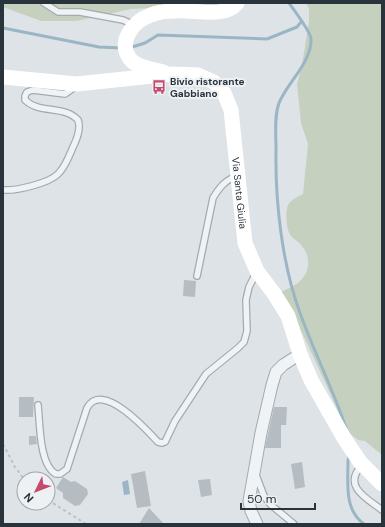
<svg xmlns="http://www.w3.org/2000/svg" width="385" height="527" font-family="'DM Sans',sans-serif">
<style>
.green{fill:#c6d0bf}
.water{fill:#9ab6c5}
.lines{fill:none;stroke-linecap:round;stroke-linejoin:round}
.stream{stroke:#9ab6c5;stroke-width:3}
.building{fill:#b5bdc3}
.lane-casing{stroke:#a4abb0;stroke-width:8}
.street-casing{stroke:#a4abb0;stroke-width:13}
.path{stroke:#bcc1c5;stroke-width:2;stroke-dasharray:3 3;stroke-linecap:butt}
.lane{stroke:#f0f3f5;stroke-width:5.5}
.street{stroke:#f0f3f5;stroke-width:11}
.secondary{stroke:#fff;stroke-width:15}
.labels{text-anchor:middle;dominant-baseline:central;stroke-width:4;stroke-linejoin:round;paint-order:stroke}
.poi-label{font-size:10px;font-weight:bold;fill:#28333c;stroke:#edf1f4;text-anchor:start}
.street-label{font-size:10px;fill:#28333c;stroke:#edf1f4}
</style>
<rect width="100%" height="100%" fill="#dee3e7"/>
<g class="green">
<polygon points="3,3 226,3 221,5 131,9 76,21 41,21 3,7"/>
<path d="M306 3H382V455L365 441 358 440 348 432 299 326 280 293C286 289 293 287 299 282 309 274 311 259 304 249 301 243 295 240 291 236 286 230 285 212 288 205 291 200 297 197 303 194L308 144 301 123 297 84 302 65 309 22V9Z"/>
</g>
<polygon class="water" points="128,480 130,494 124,495 122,482"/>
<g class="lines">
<g class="stream">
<path d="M289 3C294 10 311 32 311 39 312 62 287 83 279 103 274 117 276 134 276 149 275 201 282 264 300 313 314 352 333 389 346 428"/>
<polyline points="3,28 99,47 122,48"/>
<polyline points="129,48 145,43 158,35 267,39 297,27 301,22"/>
<path d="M349 456 348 461C348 483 344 510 364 524"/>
</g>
</g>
<g class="building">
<polygon points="184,280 196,281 195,297 183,296"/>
<polygon points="19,397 34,397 33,417 19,417"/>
<polygon points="274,407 287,407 286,425 281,425 281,448 265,448"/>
<polygon points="29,436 36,436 37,444 29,445"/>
<polygon points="302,462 305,487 295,489 291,464"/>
<polygon points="145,471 151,506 137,508 131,474"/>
<polygon points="63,477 71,482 75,481 87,489 88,494 80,505 75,506 63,498 63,493 56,488"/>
<polygon points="210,479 212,495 201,497 198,480"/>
<polygon points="149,508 164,524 139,524"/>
</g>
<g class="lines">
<defs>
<g id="lane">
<polyline points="44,3 58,12 80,12 123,20 134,25"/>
<path d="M3 190C17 191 49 183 58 174 66 166 69 156 73 147 77 139 81 128 78 120 64 105 39 114 25 100V96L27 92 33 90 65 94 75 87"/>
<path d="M197 276 213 198C219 188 225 180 237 176"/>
<path d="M38 405C40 423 39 465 56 474H60L67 469 87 408C102 380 147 430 158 442L162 443 165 442 175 421 206 374 238 348 244 342 247 331 246 300 249 287 256 273"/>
<path d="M362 465C342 486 366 498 382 510"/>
<polyline points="256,475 264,496 271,505 294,524"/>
</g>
<polyline id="street" points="257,524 251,511 249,501 261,433 272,385 276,372 283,365 300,354"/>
</defs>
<use href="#lane" class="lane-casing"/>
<use href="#street" class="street-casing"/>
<g class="path">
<polyline points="3,444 15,467 24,479"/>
<polyline points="48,500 86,524"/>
</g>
<use href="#lane" class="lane"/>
<use href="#street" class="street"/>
<g class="secondary">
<path d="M163 72C153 69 138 68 131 60 116 43 133 21 151 15 158 12 168 11 175 11 192 9 226 19 237 3"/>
<path id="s1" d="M3 77 77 84 171 74 198 75 214 82 224 93 231 110 245 243 257 271 275 295 288 316 300 354 311 380 344 438 360 462 382 484"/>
</g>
</g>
<defs>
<symbol id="bus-bare" viewBox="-9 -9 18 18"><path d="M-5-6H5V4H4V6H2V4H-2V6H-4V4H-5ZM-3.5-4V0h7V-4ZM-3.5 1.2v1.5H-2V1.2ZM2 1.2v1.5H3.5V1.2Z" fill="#c6496e" stroke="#edf1f4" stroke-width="2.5" paint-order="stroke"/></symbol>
</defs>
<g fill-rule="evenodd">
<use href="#bus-bare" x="149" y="77" width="20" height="20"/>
</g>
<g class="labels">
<g class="poi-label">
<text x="170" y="81">Bivio ristorante<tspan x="170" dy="12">Gabbiano</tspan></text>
</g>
<g class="street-label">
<text stroke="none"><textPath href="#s1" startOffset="330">Via Santa Giulia</textPath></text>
</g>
</g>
<rect width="385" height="527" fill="none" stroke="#28333c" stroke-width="8"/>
<g transform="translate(36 491) rotate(227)"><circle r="19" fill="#edf1f4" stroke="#9ea5aa"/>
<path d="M0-3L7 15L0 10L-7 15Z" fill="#c6496e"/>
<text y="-6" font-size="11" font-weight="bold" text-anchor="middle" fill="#28333c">N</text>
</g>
<path d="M241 503v6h74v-6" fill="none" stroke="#28333c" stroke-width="2"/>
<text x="247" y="503" font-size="12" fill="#28333c" stroke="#edf1f4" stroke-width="3" paint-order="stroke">50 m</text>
</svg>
